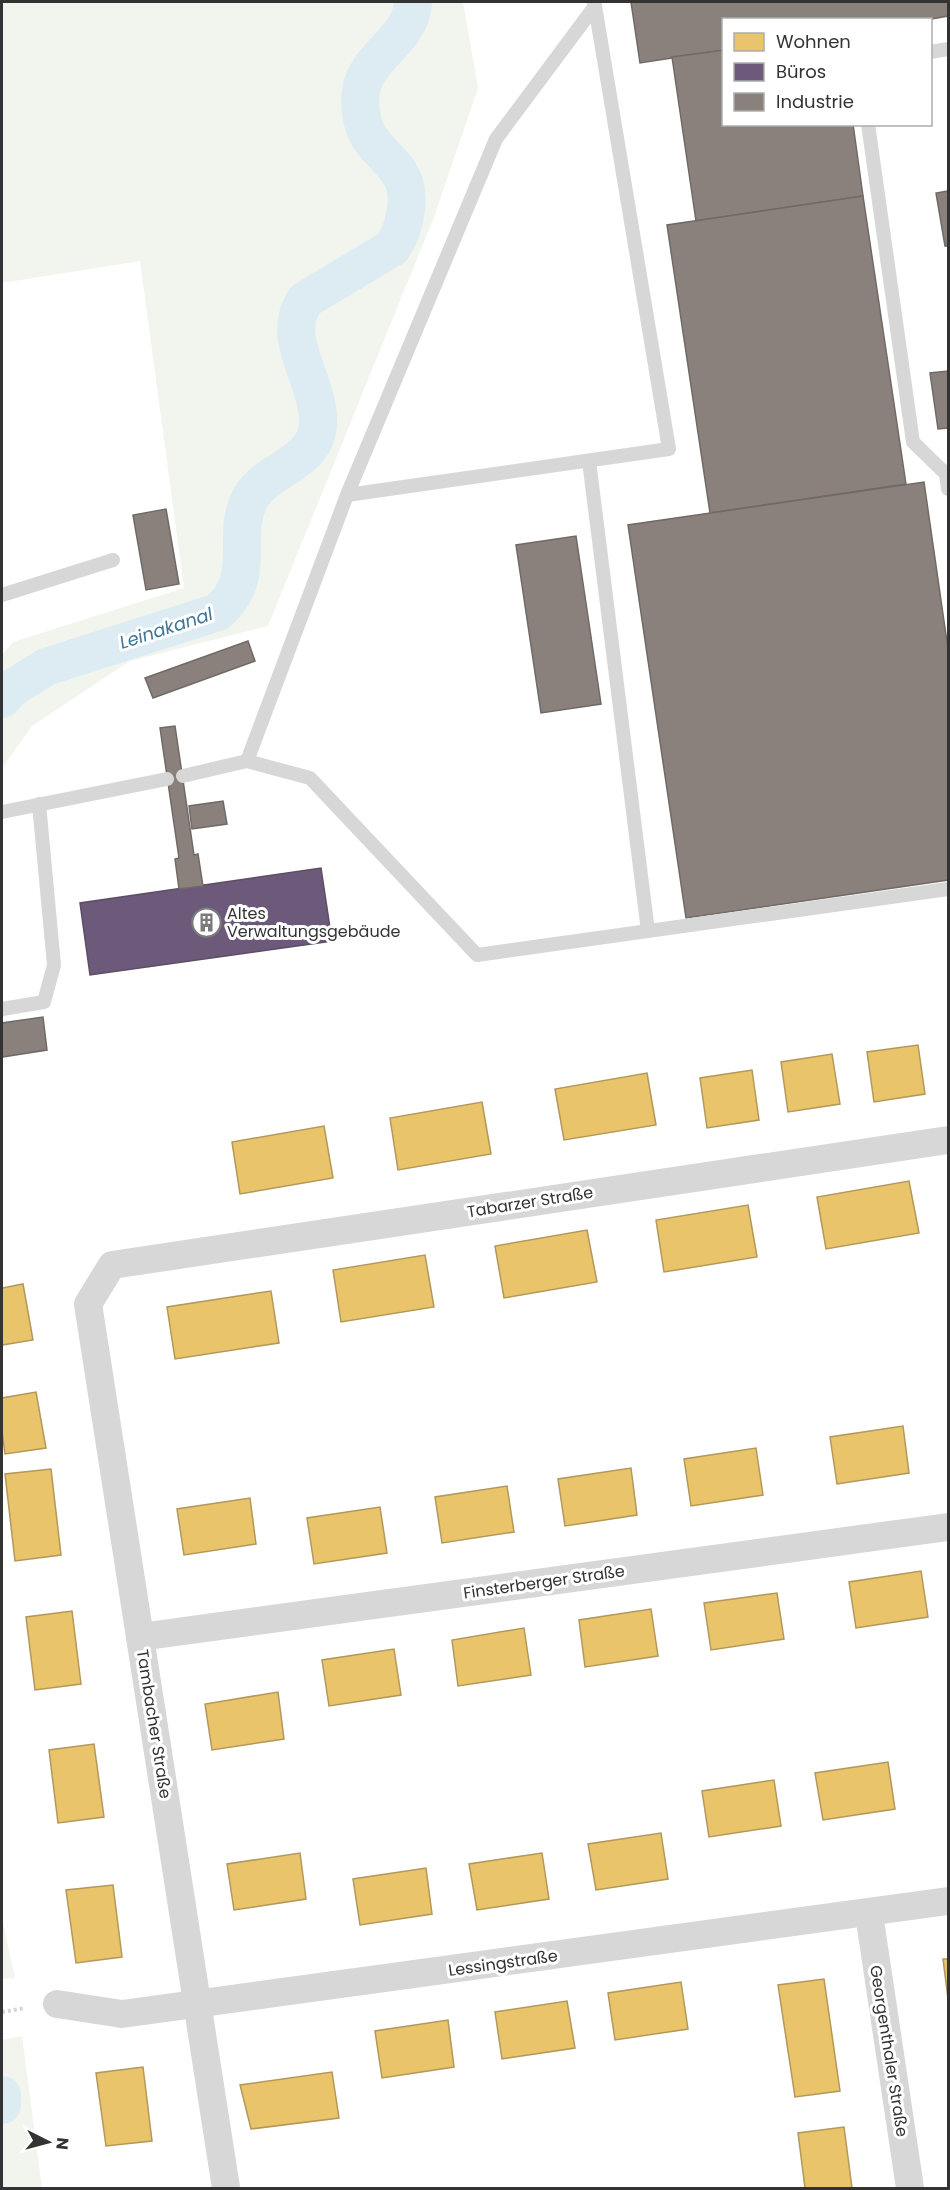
<svg xmlns="http://www.w3.org/2000/svg" width="950" height="2190" font-family="Poppins,sans-serif">
<style>
.green{fill:#f1f5ed}
.homes{fill:#e9c46a;stroke:#b2985a;stroke-width:1.5}
.offices{fill:#6d597a;stroke:#5c4e65;stroke-width:1.5}
.industry{fill:#8a817c;stroke:#706a66;stroke-width:1.5}
.lines{fill:none;stroke-linecap:round;stroke-linejoin:round}
.canal{stroke:#ddebf3;stroke-width:38}
.path{stroke:#d6d6d6;stroke-width:4;stroke-dasharray:3 3;stroke-linecap:butt}
.lane{stroke:#d7d7d7;stroke-width:14}
.street{stroke:#d7d7d7;stroke-width:28}
.labels{text-anchor:middle;dominant-baseline:central;stroke-width:6;stroke-linejoin:round;paint-order:stroke}
.poi-label{font-size:16px;fill:#333;stroke:#fff;text-anchor:start}
.street-label{font-size:16px;fill:#333;stroke:#fff}
.water-label{font-size:18px;font-style:italic;fill:#3f7597;stroke:#fff}
</style>
<rect width="100%" height="100%" fill="#fff"/>
<g class="green">
<polygon points="2,2 463,2 478,88 434,217 268,626 130,661 32,726 2,768 2,655 13,642 184,588 140,261 2,283"/>
<polygon points="2,1918 15,1978 2,1979"/>
<polygon points="22,2036 42,2188 2,2188 2,2040"/>
</g>
<g class="homes">
<polygon points="918,1045 925,1094 874,1102 867,1052"/>
<polygon points="832,1054 840,1104 788,1112 781,1062"/>
<polygon points="752,1070 759,1120 707,1128 700,1078"/>
<polygon points="647,1073 656,1125 564,1140 555,1089"/>
<polygon points="482,1102 491,1154 398,1170 390,1118"/>
<polygon points="324,1126 333,1178 240,1194 232,1142"/>
<polygon points="909,1181 919,1233 826,1249 817,1197"/>
<polygon points="748,1205 757,1257 664,1272 656,1220"/>
<polygon points="587,1230 597,1282 504,1298 495,1246"/>
<polygon points="425,1255 434,1307 341,1322 333,1270"/>
<polygon points="23,1284 33,1340 2,1345 2,1288"/>
<polygon points="271,1291 279,1343 175,1359 167,1307"/>
<polygon points="36,1392 46,1448 5,1454 2,1431 2,1398"/>
<polygon points="903,1426 909,1473 837,1484 830,1437"/>
<polygon points="756,1448 763,1495 691,1506 684,1459"/>
<polygon points="631,1468 637,1515 565,1526 558,1479"/>
<polygon points="51,1469 61,1555 15,1561 5,1474"/>
<polygon points="507,1486 514,1532 442,1543 435,1497"/>
<polygon points="250,1498 256,1544 184,1555 177,1509"/>
<polygon points="380,1507 387,1553 314,1564 307,1518"/>
<polygon points="921,1571 928,1617 856,1628 849,1582"/>
<polygon points="777,1593 784,1639 711,1650 704,1603"/>
<polygon points="651,1609 658,1656 585,1667 579,1620"/>
<polygon points="72,1611 81,1684 35,1690 26,1617"/>
<polygon points="524,1628 531,1675 458,1686 452,1640"/>
<polygon points="394,1649 401,1695 329,1706 322,1660"/>
<polygon points="278,1692 284,1739 212,1750 205,1704"/>
<polygon points="94,1744 104,1817 58,1823 49,1750"/>
<polygon points="888,1762 895,1809 823,1820 815,1773"/>
<polygon points="774,1780 781,1826 709,1837 702,1791"/>
<polygon points="661,1833 668,1879 596,1890 588,1844"/>
<polygon points="300,1853 306,1899 234,1910 227,1864"/>
<polygon points="542,1853 549,1899 477,1910 469,1864"/>
<polygon points="426,1868 432,1914 360,1925 353,1879"/>
<polygon points="113,1885 122,1957 76,1963 66,1890"/>
<polygon points="943,1959 948,1959 948,1999"/>
<polygon points="824,1979 840,2091 795,2097 778,1985"/>
<polygon points="681,1982 688,2029 615,2040 608,1993"/>
<polygon points="567,2001 575,2048 502,2059 495,2012"/>
<polygon points="448,2020 454,2067 382,2078 375,2031"/>
<polygon points="143,2067 152,2141 106,2146 96,2073"/>
<polygon points="332,2072 339,2118 251,2129 240,2085"/>
<polygon points="844,2127 852,2188 805,2188 798,2133"/>
</g>
<polygon class="offices" points="321,868 332,941 90,975 80,903"/>
<g class="industry">
<polygon points="631,2 948,2 948,16 926,20 724,20 724,50 640,63"/>
<polygon points="724,50 724,124 853,124 863,196 696,221 672,57"/>
<polygon points="948,191 948,246 945,246 936,193"/>
<polygon points="863,196 906,484 710,513 667,225"/>
<polygon points="948,371 948,428 938,429 930,373"/>
<polygon points="924,482 948,649 948,880 686,918 628,525"/>
<polygon points="166,509 179,584 146,590 133,515"/>
<polygon points="576,536 601,704 541,713 516,545"/>
<polygon points="248,641 255,661 153,698 145,678"/>
<polygon points="175,726 194,855 198,854 203,886 179,889 175,859 179,858 160,728"/>
<polygon points="223,801 227,824 192,829 189,806"/>
<polygon points="43,1017 47,1050 2,1057 2,1023"/>
</g>
<g class="lines">
<g class="canal">
<path d="M2 699 11 689 46 667 218 612C260 575 229 536 251 497 268 467 321 464 318 417 316 376 280 338 305 300L392 248C405 229 413 194 400 174 392 160 376 150 368 135 361 123 359 104 361 91 366 56 412 39 413 2"/>
<polyline points="2,2095 2,2105"/>
</g>
<polyline class="path" points="2,2012 25,2008"/>
<g class="lane">
<polyline points="930,52 948,49"/>
<polyline points="868,124 913,442 946,474 948,489"/>
<polyline points="589,461 648,931"/>
<polyline points="347,495 669,449 595,6"/>
<polyline points="2,595 113,560"/>
<polyline points="247,761 347,495 496,139 595,6 594,2"/>
<polyline points="183,776 247,761 310,778 477,955 948,889"/>
<polyline points="2,812 167,779"/>
<polyline points="2,1009 44,1002 54,965 39,804"/>
</g>
<g class="street">
<polyline points="140,1637 948,1527"/>
<polyline points="869,1914 910,2188"/>
<polyline points="57,2004 122,2014 948,1901"/>
<polyline points="226,2188 88,1304 112,1265 948,1140"/>
</g>
</g>
<defs>
<symbol id="building-ring" viewBox="-11 -11 22 22"><circle r="9.5" fill="#fff" stroke="#7a7a7a" stroke-width="1.5"/><path d="M-4-6H4V6H1V3H-1V6H-4ZM-2.5-4.3h1.7v1.8h-1.7ZM.8-4.3h1.7v1.8H.8ZM-2.5-1h1.7V.8h-1.7ZM.8-1h1.7V.8H.8Z" fill="#7a7a7a"/></symbol>
</defs>
<g fill-rule="evenodd">
<use href="#building-ring" x="190" y="906" width="33" height="33"/>
</g>
<g class="labels">
<g class="poi-label">
<text x="227" y="913">Altes<tspan x="227" dy="18">Verwaltungsgebäude</tspan></text>
</g>
<g class="street-label">
<text transform="translate(530 1202) rotate(-9)">Tabarzer Straße</text>
<text transform="translate(544 1582) rotate(-8)">Finsterberger Straße</text>
<text transform="translate(154 1724) rotate(81)">Tambacher Straße</text>
<text transform="translate(503 1963) rotate(-8)">Lessingstraße</text>
<text transform="translate(889 2051) rotate(81)">Georgenthaler Straße</text>
</g>
<g class="water-label">
<text transform="translate(166 628) rotate(-18)">Leinakanal</text>
</g>
</g>
<rect width="950" height="2190" fill="none" stroke="#333333" stroke-width="6"/>
<rect x="722" y="18" width="210" height="108" fill="#ffffff" stroke="#adadad" stroke-width="1.5"/>
<rect x="734" y="33" width="30" height="18" fill="#e9c46a" stroke="#adadad" stroke-width="1.5"/>
<text x="776" y="48" font-size="18" fill="#333333">Wohnen</text>
<rect x="734" y="63" width="30" height="18" fill="#6d597a" stroke="#adadad" stroke-width="1.5"/>
<text x="776" y="78" font-size="18" fill="#333333">Büros</text>
<rect x="734" y="93" width="30" height="18" fill="#8a817c" stroke="#adadad" stroke-width="1.5"/>
<text x="776" y="108" font-size="18" fill="#333333">Industrie</text>
<g transform="translate(48 2142) rotate(96)" stroke="#ffffff" stroke-width="4.5" paint-order="stroke">
<path d="M0-4.5L10 22L0 15L-10 22Z" fill="#333333"/>
<text y="-9" font-size="16" font-weight="bold" text-anchor="middle" fill="#333333">N</text>
</g>
</svg>
